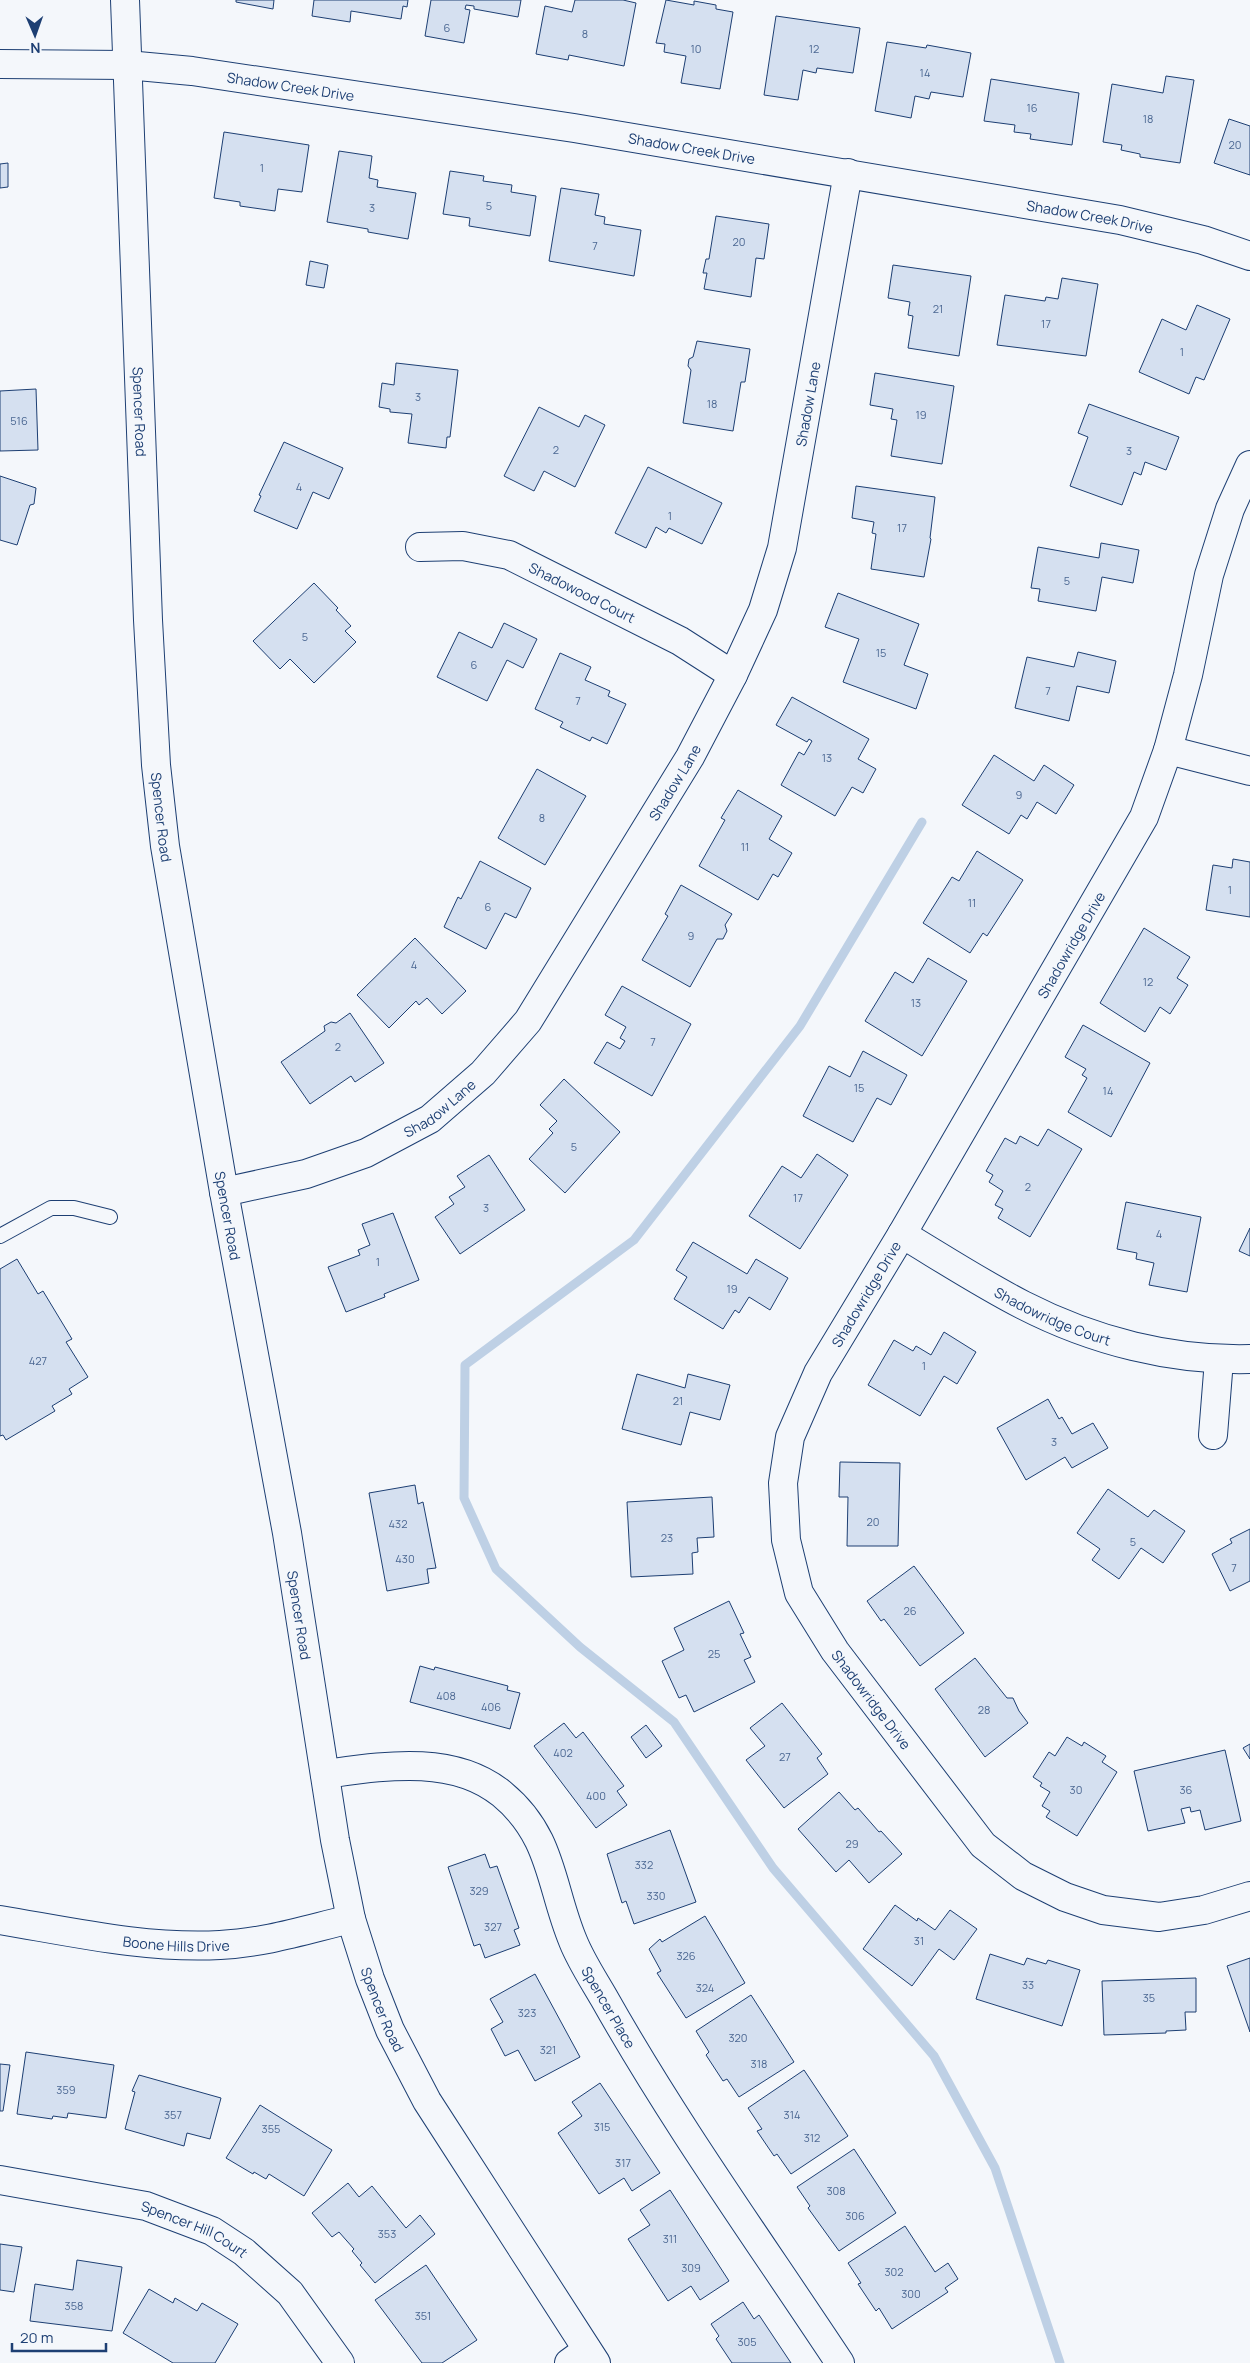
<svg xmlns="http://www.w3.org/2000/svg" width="1250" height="2363" font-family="Manrope,sans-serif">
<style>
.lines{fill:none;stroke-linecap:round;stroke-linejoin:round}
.stream{stroke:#bed0e5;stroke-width:9}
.building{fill:#d5e0f0;stroke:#1d3f73}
.lane-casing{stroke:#1d3f73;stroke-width:16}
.street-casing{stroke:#1d3f73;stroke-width:30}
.secondary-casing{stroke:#1d3f73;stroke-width:30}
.lane{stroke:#f4f7fb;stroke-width:14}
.street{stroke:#f4f7fb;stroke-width:28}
.secondary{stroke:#f4f7fb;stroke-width:28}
.labels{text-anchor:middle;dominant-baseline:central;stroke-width:4;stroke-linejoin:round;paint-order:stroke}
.number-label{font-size:11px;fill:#4b6792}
.street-label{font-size:14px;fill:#1d3f73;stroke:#f4f7fb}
</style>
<rect width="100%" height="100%" fill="#f4f7fb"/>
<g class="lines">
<polyline class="stream" points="922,822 800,1026 634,1240 465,1365 464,1498 496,1569 580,1647 674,1722 773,1868 934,2056 995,2168 1060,2363"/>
</g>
<g class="building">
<polygon points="236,0 274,0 273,9 236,2"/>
<polygon points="314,0 408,0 407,7 403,6 401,19 351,11 350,22 312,16"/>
<polygon points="431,0 521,0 518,17 474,9 474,6 466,5 465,9 470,10 464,43 425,36"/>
<polygon points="575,0 623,0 636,3 624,66 569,55 568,60 536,54 545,6 572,12"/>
<polygon points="666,0 694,5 694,1 716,5 716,9 733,12 720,89 681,83 686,56 664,52 665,44 656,43"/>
<polygon points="776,16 860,28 853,73 817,68 816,73 803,70 798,100 764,95"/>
<polygon points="887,42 926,48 927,45 971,53 963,97 931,92 929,99 915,96 911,118 875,111"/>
<polygon points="1166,76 1194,80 1180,163 1140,157 1140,154 1121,150 1122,145 1103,142 1112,84 1163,93"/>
<polygon points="991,79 1079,93 1072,145 1030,139 1031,134 1014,132 1015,125 984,121"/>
<polygon points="1229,119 1250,126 1250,175 1214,163"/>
<polygon points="224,132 309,145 302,192 278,189 275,211 240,206 240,202 214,198"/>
<polygon points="339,151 372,156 369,178 378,180 377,187 416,193 408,239 368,232 368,229 327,222"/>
<polygon points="8,163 8,187 0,188 0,164"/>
<polygon points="450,171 484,176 483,181 512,185 511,192 536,196 530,236 469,226 470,218 443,214"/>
<polygon points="561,188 599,194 595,215 605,217 604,224 641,230 634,276 549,261"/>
<polygon points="716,216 769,224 764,259 756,258 751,297 704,289 707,273 703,273 706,259 709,259"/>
<polygon points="310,261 328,265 324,288 306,285"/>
<polygon points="893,265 971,276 959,356 908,348 913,316 908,315 910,302 888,298"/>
<polygon points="1062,278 1098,284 1086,356 997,345 1005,295 1045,301 1046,297 1058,299"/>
<polygon points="1197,305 1230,319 1204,380 1196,377 1189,394 1139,372 1162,319 1186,330"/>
<polygon points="697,341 750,349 745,382 741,382 733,431 683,423 691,370 688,366 689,359 693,357"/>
<polygon points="396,363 458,370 450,437 447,437 446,448 408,443 412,414 390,412 390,409 379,407 382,383 394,385"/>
<polygon points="875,373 954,386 942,464 891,456 897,420 891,419 893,409 870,405"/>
<polygon points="36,389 38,450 0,451 0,391"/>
<polygon points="1089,404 1179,437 1166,470 1145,462 1141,475 1134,472 1122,505 1070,486 1088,437 1078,433"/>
<polygon points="539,407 579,427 585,415 605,425 575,487 544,471 534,491 504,476"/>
<polygon points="284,442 343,468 329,499 313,492 297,529 254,511 261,496 259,495"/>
<polygon points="648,467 722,503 702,544 669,528 666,533 656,527 646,548 615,533"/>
<polygon points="0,476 36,488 34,504 30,505 17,545 0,540"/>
<polygon points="856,486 935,497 930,538 931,539 924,577 871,569 876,534 872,533 874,522 852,518"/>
<polygon points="1101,543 1139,550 1133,583 1102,577 1096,611 1038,601 1040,589 1031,588 1038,547 1099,558"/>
<polygon points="314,583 338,608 336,610 351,626 345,631 356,642 314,683 290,659 280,669 253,641"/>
<polygon points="838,593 919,624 904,665 928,674 916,709 843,682 859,639 825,627"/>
<polygon points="504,623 537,639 523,668 507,660 487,701 437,677 459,632 492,648"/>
<polygon points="1078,652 1116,661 1109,693 1077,686 1069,721 1015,708 1027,657 1074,667"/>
<polygon points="560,653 591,667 585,680 610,691 608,696 626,704 607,744 592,737 590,741 560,727 563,722 535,709"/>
<polygon points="792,697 869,739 858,759 876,769 863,793 852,787 835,816 781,785 799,752 804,755 812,741 809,739 807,742 776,725"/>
<polygon points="994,755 1034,781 1044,765 1074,785 1056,814 1037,802 1027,819 1021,815 1009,834 962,805"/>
<polygon points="537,769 586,796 545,865 498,838"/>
<polygon points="738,790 782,816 769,839 792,853 778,877 773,874 758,900 699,866 725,820 721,818"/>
<polygon points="977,851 1023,880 987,936 983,933 970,953 923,923 952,877 959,881"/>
<polygon points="1233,859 1250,862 1250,917 1206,910 1213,865 1232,868"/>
<polygon points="480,861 531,888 516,918 505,913 486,949 444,927 458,897 461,899"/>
<polygon points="681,885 732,914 725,925 727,931 723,939 717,939 690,987 642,960 668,916 665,914"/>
<polygon points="1144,928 1190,957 1177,978 1188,985 1170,1014 1160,1007 1145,1032 1100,1003"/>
<polygon points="415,938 466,991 442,1014 427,998 419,1005 416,1001 389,1028 357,995"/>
<polygon points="928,958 967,981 922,1056 865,1021 895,972 913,983"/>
<polygon points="622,986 691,1024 652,1096 594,1063 607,1042 620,1049 625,1041 620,1038 626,1027 605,1015"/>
<polygon points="350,1013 384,1063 355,1082 351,1076 310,1104 281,1062 325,1031 324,1026 331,1022 336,1023"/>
<polygon points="1083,1025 1150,1063 1111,1137 1068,1112 1087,1078 1082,1075 1086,1069 1065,1057"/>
<polygon points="863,1051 907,1075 891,1105 877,1098 853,1142 803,1116 829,1066 850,1077"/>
<polygon points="564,1079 620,1132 565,1193 529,1159 553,1133 549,1129 557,1121 540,1105"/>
<polygon points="1048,1129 1082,1149 1030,1237 998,1218 1003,1209 995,1205 1003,1191 989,1182 993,1175 986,1171 1005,1138 1016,1144 1020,1136 1038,1146"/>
<polygon points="817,1154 848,1175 800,1249 749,1216 782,1166 801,1178"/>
<polygon points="489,1155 525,1210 460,1254 435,1217 454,1204 449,1197 465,1187 457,1176"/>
<polygon points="1126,1202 1201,1217 1187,1292 1149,1285 1154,1263 1136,1259 1137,1253 1117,1249"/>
<polygon points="393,1213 419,1280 384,1294 385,1297 346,1312 328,1267 360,1255 358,1250 370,1245 362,1224"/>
<polygon points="1250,1228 1250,1256 1239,1251"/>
<polygon points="693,1242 747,1274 756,1259 788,1278 770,1310 749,1297 739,1313 735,1310 723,1329 674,1299 687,1277 676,1270"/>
<polygon points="17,1259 38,1294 43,1291 72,1339 66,1342 88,1377 69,1389 72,1394 52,1406 55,1411 6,1440 3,1435 0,1436 0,1269"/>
<polygon points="944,1332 976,1352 957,1384 944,1376 920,1416 868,1385 894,1340 913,1351 916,1346 931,1355"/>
<polygon points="637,1374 685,1388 688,1374 730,1385 720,1420 690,1412 681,1445 622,1429"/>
<polygon points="1048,1399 1059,1419 1062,1417 1072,1434 1093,1423 1108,1448 1072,1468 1065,1457 1026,1480 997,1428"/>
<polygon points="840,1462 900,1463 898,1546 847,1546 848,1497 839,1497"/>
<polygon points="415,1485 418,1504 423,1502 436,1568 427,1569 429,1583 387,1591 369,1493"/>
<polygon points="1108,1489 1148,1517 1154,1510 1185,1531 1163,1563 1141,1548 1119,1579 1092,1560 1100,1549 1077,1533"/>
<polygon points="712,1497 714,1537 697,1538 698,1552 692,1553 693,1574 631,1577 627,1502"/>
<polygon points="1250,1529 1250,1581 1230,1591 1212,1554 1232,1543 1230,1539"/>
<polygon points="914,1566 964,1633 920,1666 884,1619 881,1621 867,1601"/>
<polygon points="729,1601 744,1633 740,1634 751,1657 744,1660 755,1682 694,1712 686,1695 679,1698 662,1661 684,1650 674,1628"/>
<polygon points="975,1658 1007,1698 1013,1698 1019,1711 1028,1723 985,1757 935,1689"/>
<polygon points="420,1666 434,1670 435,1667 508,1686 507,1690 520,1693 510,1729 410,1702"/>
<polygon points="782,1703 822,1754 817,1758 828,1774 784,1808 746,1760 765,1746 750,1728"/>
<polygon points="564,1723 576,1738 583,1732 624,1786 617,1791 627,1805 596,1828 534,1746"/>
<polygon points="646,1725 662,1746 646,1758 631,1737"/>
<polygon points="1067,1737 1082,1746 1084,1742 1106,1756 1102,1762 1117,1772 1077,1836 1046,1817 1050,1811 1042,1806 1050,1792 1040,1786 1042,1783 1033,1777 1049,1752 1055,1756"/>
<polygon points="1250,1744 1250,1759 1243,1748"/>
<polygon points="1225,1750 1241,1821 1205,1830 1200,1810 1191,1812 1190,1807 1181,1809 1185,1823 1148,1831 1134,1771"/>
<polygon points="839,1792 855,1810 858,1808 879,1832 881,1831 902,1854 869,1883 849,1860 836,1872 798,1829"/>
<polygon points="670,1830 696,1902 634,1924 626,1901 622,1903 607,1854"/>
<polygon points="485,1854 490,1868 497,1866 519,1928 514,1930 520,1945 485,1958 480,1944 474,1946 448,1867"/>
<polygon points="895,1905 917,1921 918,1918 935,1930 950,1910 977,1929 954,1960 939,1949 912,1986 863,1949"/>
<polygon points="705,1916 745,1983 686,2018 657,1973 661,1971 649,1949 660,1939 662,1942"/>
<polygon points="990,1954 1024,1965 1027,1958 1046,1964 1048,1960 1080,1970 1062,2026 976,1999"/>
<polygon points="1250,1958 1250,2032 1227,1966"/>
<polygon points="535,1974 580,2057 535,2081 518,2050 505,2056 491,2029 503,2022 490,1999"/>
<polygon points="1196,1978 1196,2012 1185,2012 1186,2030 1166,2031 1166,2033 1104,2035 1102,1981"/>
<polygon points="751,1995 794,2062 739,2097 727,2079 723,2081 706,2055 709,2052 696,2031"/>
<polygon points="26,2052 114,2065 106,2118 68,2113 67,2118 53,2116 52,2119 17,2114"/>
<polygon points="0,2064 10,2065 3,2111 0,2111"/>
<polygon points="804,2070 848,2136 791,2174 777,2154 774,2156 757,2131 762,2129 748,2108"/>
<polygon points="139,2075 221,2098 210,2139 187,2133 184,2146 125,2129 135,2092 132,2091"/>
<polygon points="600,2083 660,2173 632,2191 624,2178 599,2194 558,2133 582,2116 572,2102"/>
<polygon points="260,2105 332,2150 304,2196 269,2174 266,2179 254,2172 253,2174 226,2158"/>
<polygon points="854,2149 896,2213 839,2251 808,2208 810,2206 797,2187"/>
<polygon points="348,2183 359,2197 372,2186 406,2228 420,2215 435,2234 375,2283 360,2265 362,2263 352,2251 354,2249 339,2232 332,2237 312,2213"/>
<polygon points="670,2190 729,2281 700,2300 691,2286 668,2301 628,2239 650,2225 640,2210"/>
<polygon points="905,2226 935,2272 948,2263 958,2279 945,2288 948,2292 892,2329 879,2308 876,2311 858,2284 861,2283 848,2263"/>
<polygon points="0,2244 22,2247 14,2292 0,2290"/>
<polygon points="77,2260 122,2267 112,2331 30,2321 35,2284 73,2290"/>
<polygon points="426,2265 477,2340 442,2363 422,2363 375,2300"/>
<polygon points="149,2289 173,2303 175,2298 197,2311 202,2303 238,2324 215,2363 173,2363 123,2333"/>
<polygon points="743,2302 754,2319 759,2315 791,2363 732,2363 716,2339 719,2336 711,2324"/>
</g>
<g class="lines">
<defs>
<polyline id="lane" points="0,1236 51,1208 74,1208 110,1217"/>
<g id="street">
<path id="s1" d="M0 64 127 65 192 71 574 128 1120 220 1203 240 1250 256"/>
<path id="s2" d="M1250 465 1230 509 1209 575 1188 675 1168 750 1144 817 902 1234 818 1373 790 1437 783 1483 786 1540 799 1593 835 1651 983 1845 1023 1876 1065 1897 1103 1910 1159 1917 1204 1910 1250 1896"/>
<path id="s3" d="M420 547 463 546 509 555 680 641 733 675"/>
<polyline points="1168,750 1250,771"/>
<path id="s4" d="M224 1192 306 1174 366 1153 430 1119 483 1073 528 1021 690 757 733 675 763 610 782 548 848 173"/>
<path id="s5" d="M902 1234C942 1258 982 1284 1023 1305 1093 1341 1172 1361 1250 1359"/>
<polyline points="1213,1435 1219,1360"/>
<path id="s6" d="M325 1774C384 1766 453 1754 502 1794 553 1836 550 1886 573 1941 581 1961 593 1979 604 1998 675 2124 760 2242 840 2363"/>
<path id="s7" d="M0 2180 146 2206 212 2231 244 2252 290 2293 340 2363"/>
<polyline points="569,2363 587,2350"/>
</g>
<g id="secondary">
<path id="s8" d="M125 0 148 620 156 765 165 846 224 1192 287 1533 335 1840 351 1919 370 1979 390 2030 427 2101 596 2363"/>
<path id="s9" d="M0 1920C72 1932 146 1949 220 1945 265 1943 308 1929 351 1919"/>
</g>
</defs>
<use href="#lane" class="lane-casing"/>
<use href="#street" class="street-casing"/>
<use href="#secondary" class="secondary-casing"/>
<use href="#lane" class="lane"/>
<use href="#street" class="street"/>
<use href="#secondary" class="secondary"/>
</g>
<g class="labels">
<g class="number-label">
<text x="447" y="27">6</text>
<text x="585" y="33">8</text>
<text x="696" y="48">10</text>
<text x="814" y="48">12</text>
<text x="925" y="72">14</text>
<text x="1032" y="107">16</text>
<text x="1148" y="118">18</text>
<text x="1235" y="144">20</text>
<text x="262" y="167">1</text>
<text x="489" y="205">5</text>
<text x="372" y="207">3</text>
<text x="739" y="241">20</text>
<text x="595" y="245">7</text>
<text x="938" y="308">21</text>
<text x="1046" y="323">17</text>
<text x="1182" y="351">1</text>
<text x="418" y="396">3</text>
<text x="712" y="403">18</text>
<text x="921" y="414">19</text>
<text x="19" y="420">516</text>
<text x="556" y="449">2</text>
<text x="1129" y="450">3</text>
<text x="299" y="486">4</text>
<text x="670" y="515">1</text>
<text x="902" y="527">17</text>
<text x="1067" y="580">5</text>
<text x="305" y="636">5</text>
<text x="881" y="652">15</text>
<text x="474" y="664">6</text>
<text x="1048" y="690">7</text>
<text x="578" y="700">7</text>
<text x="827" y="757">13</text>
<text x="1019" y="794">9</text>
<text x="542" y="817">8</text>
<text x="745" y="846">11</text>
<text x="1230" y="889">1</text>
<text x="972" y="902">11</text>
<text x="488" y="906">6</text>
<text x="691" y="935">9</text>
<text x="414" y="964">4</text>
<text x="1148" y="981">12</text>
<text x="916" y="1002">13</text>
<text x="653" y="1041">7</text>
<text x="338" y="1046">2</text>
<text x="859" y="1087">15</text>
<text x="1108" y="1090">14</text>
<text x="574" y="1146">5</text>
<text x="1028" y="1186">2</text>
<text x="798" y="1197">17</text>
<text x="486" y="1207">3</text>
<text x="1159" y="1233">4</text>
<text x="378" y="1261">1</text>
<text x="732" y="1288">19</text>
<text x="38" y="1360">427</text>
<text x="924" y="1365">1</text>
<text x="678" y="1400">21</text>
<text x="1054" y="1441">3</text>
<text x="873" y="1521">20</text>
<text x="398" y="1523">432</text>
<text x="667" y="1537">23</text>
<text x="1133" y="1541">5</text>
<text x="405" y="1558">430</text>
<text x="1234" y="1567">7</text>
<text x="910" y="1610">26</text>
<text x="714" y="1653">25</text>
<text x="446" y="1695">408</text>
<text x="491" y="1706">406</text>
<text x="984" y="1709">28</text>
<text x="563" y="1752">402</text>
<text x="785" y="1756">27</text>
<text x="1076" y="1789">30</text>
<text x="1186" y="1789">36</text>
<text x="596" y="1795">400</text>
<text x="852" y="1843">29</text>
<text x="644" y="1864">332</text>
<text x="479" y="1890">329</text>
<text x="656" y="1895">330</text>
<text x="493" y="1926">327</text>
<text x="919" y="1940">31</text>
<text x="686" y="1955">326</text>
<text x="1028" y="1984">33</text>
<text x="705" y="1987">324</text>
<text x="1149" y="1997">35</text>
<text x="527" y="2012">323</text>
<text x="738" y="2037">320</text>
<text x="548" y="2049">321</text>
<text x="759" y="2063">318</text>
<text x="66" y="2089">359</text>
<text x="173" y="2114">357</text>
<text x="792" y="2114">314</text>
<text x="602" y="2126">315</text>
<text x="271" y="2128">355</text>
<text x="812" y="2137">312</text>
<text x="623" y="2162">317</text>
<text x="836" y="2190">308</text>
<text x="855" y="2215">306</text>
<text x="387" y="2233">353</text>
<text x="670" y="2238">311</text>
<text x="691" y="2267">309</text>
<text x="894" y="2271">302</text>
<text x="911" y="2293">300</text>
<text x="74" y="2305">358</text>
<text x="423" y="2315">351</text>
<text x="747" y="2341">305</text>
</g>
<g class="street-label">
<text stroke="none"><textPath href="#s1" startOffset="292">Shadow Creek Drive</textPath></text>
<text stroke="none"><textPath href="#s1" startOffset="698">Shadow Creek Drive</textPath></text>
<text stroke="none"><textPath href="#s1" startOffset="1102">Shadow Creek Drive</textPath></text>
<text stroke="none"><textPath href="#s4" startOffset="1044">Shadow Lane</textPath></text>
<text stroke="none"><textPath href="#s8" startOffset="412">Spencer Road</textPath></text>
<text stroke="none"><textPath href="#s3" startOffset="172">Shadowood Court</textPath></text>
<text stroke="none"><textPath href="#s4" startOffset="639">Shadow Lane</textPath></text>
<text stroke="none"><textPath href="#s8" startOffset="818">Spencer Road</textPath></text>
<text transform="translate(1071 945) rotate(-60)">Shadowridge Drive</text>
<text stroke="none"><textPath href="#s4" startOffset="234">Shadow Lane</textPath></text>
<text stroke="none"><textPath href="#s8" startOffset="1222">Spencer Road</textPath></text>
<text transform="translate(866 1294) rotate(-59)">Shadowridge Drive</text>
<text stroke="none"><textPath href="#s5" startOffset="172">Shadowridge Court</textPath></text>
<text stroke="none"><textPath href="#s8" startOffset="1628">Spencer Road</textPath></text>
<text stroke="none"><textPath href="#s2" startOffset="1370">Shadowridge Drive</textPath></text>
<text stroke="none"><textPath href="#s9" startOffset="178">Boone Hills Drive</textPath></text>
<text stroke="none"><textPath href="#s6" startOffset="425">Spencer Place</textPath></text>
<text stroke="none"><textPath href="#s8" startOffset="2032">Spencer Road</textPath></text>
<text stroke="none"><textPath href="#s7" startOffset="202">Spencer Hill Court</textPath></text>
</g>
</g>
<g transform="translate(35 35) rotate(178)" stroke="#f4f7fb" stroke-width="4" paint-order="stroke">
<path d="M0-4L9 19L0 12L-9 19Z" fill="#1d3f73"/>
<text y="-8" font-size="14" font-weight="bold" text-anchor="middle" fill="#1d3f73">N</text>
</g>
<path d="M12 2343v8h94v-8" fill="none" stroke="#1d3f73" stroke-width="2.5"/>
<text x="20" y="2343" font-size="15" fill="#1d3f73" stroke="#f4f7fb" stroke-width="4" paint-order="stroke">20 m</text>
</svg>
